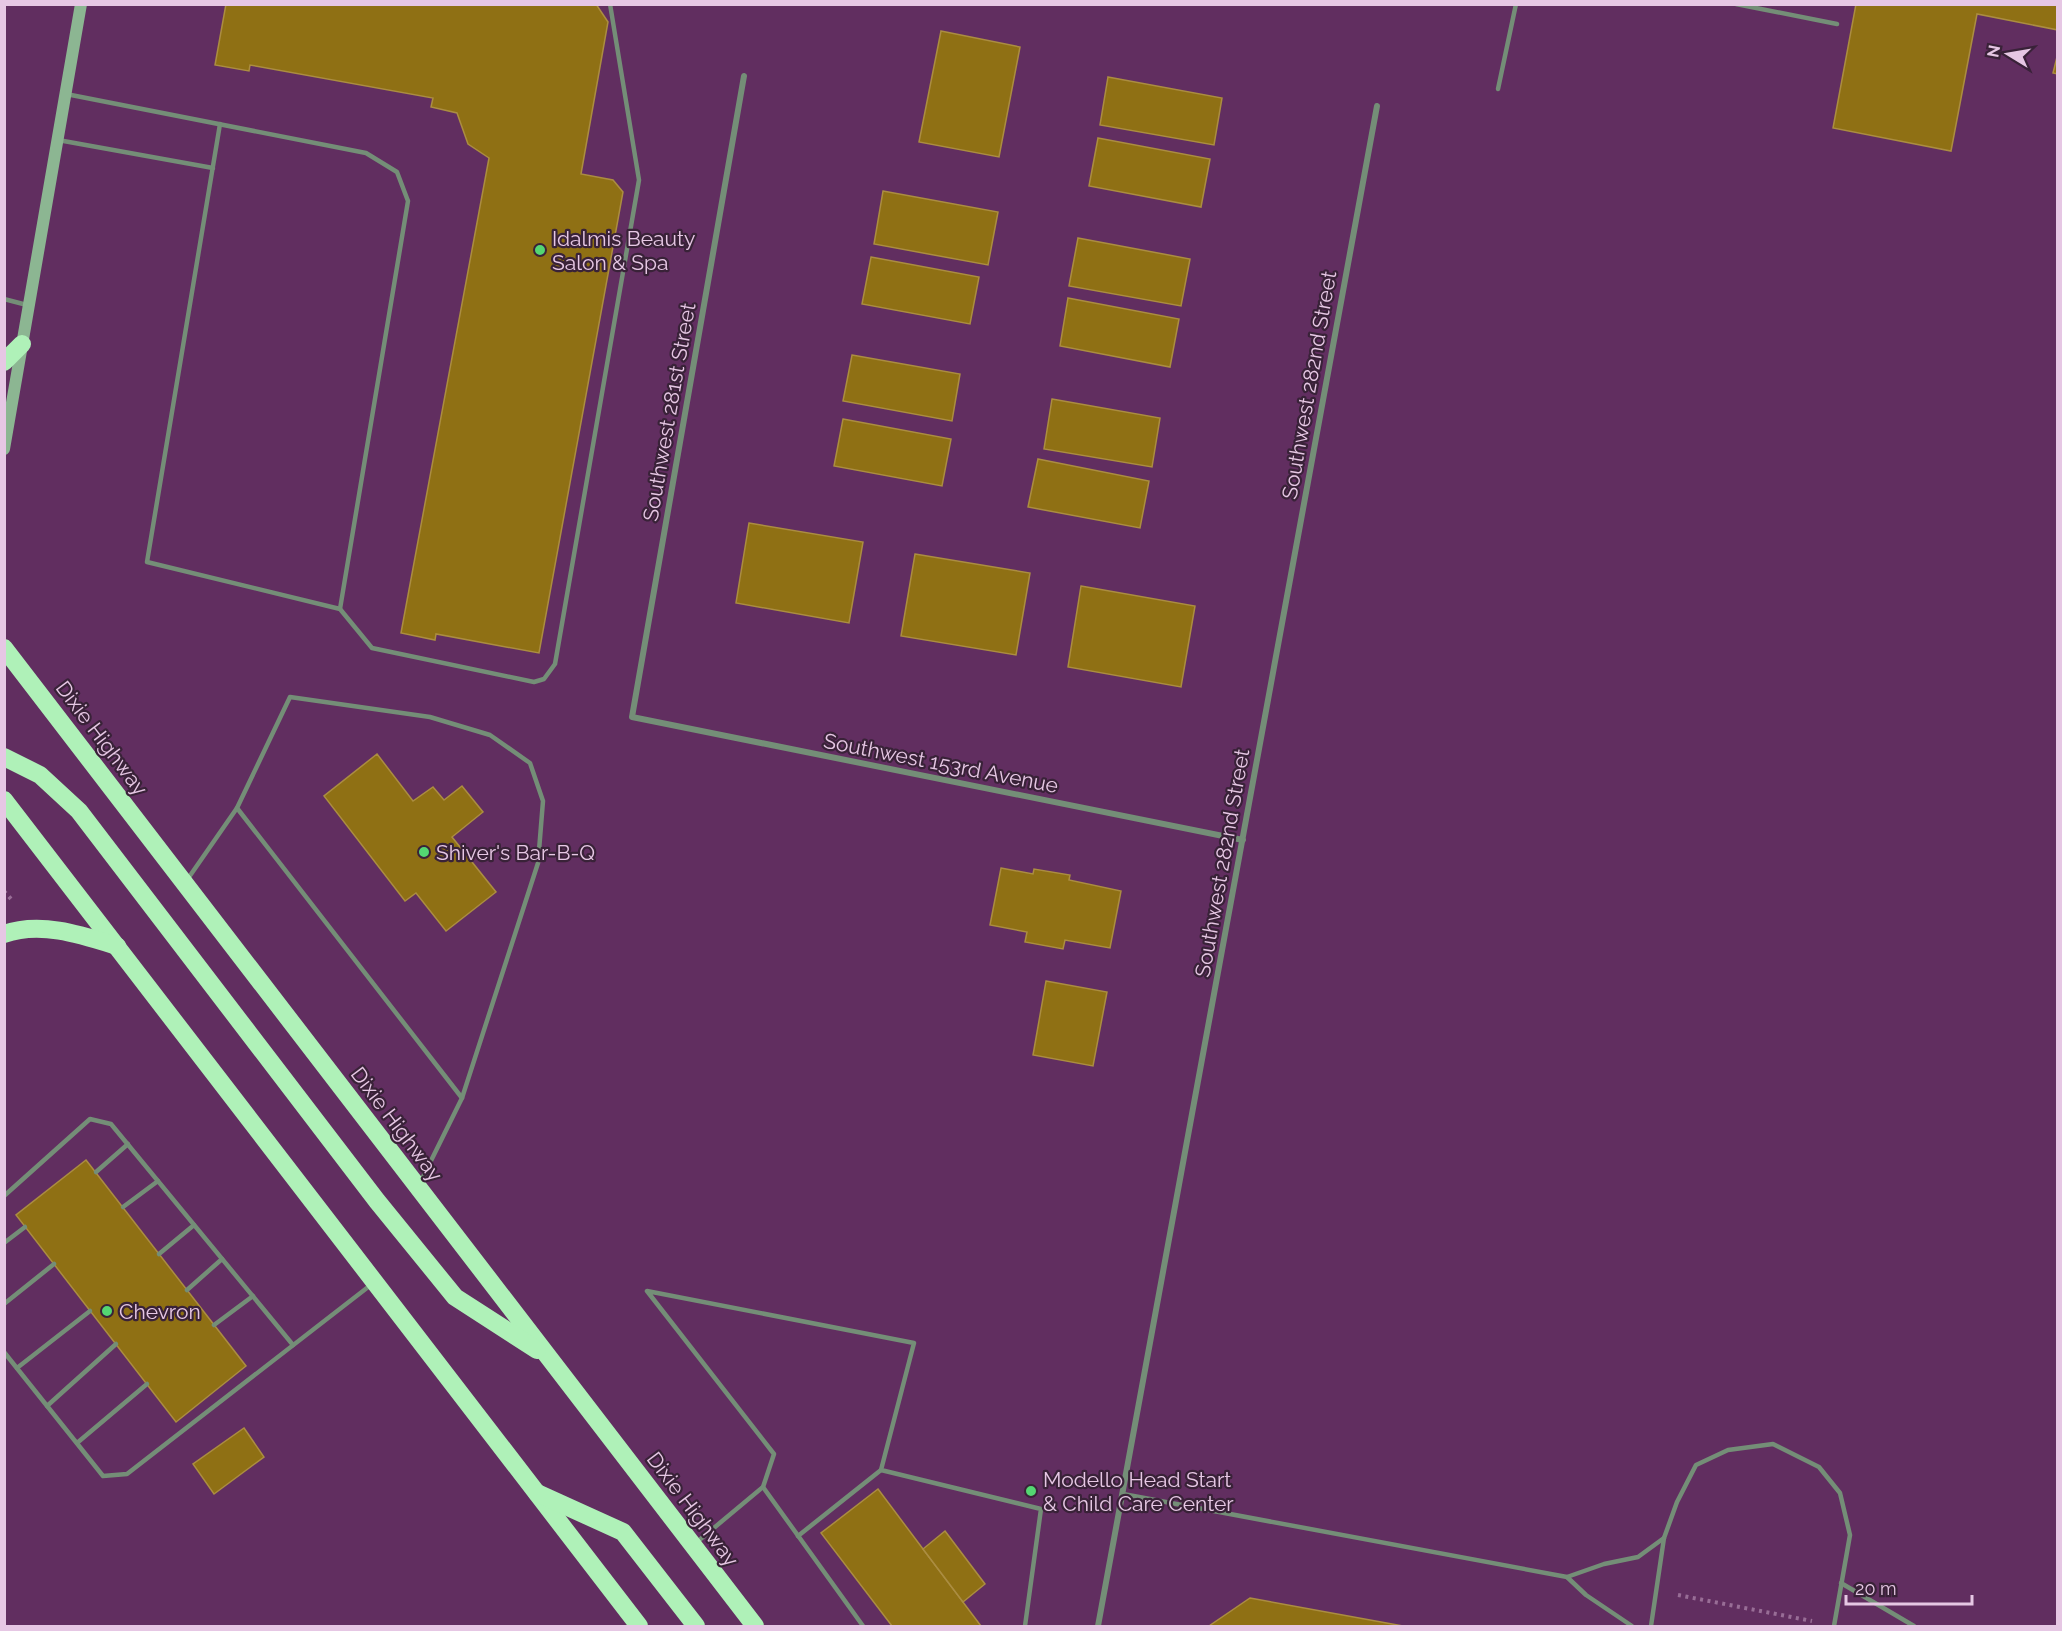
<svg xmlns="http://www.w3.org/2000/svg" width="2062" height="1631" font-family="Raleway,sans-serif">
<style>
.building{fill:#8f7014;stroke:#ab8d41;stroke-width:1.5}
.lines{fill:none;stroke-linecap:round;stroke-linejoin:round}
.path{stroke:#986d96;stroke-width:4;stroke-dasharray:3 4.5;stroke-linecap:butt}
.lane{stroke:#748e77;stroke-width:4.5}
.street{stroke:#748e77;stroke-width:6}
.secondary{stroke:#8cb692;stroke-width:12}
.highway{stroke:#aff1b8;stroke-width:18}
.poi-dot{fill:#54d672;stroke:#392238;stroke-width:2}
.labels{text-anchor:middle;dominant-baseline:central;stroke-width:4.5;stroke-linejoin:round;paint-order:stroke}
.poi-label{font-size:21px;fill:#e6c7e4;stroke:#392238;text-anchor:start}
.street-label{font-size:21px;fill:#e6c7e4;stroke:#392238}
</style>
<rect width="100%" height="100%" fill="#612e60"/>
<g class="building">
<polygon points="226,4 596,4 608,22 581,174 613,180 623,192 539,653 436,634 435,640 401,633 489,158 468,144 457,113 431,107 433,98 250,65 249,71 215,65"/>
<polygon points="1856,4 2058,4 2058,30 1977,14 1951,151 1833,128"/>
<polygon points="941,31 1020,47 999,157 919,142"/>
<polygon points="2058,53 2058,74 2053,73"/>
<polygon points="1108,77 1222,98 1214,145 1100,125"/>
<polygon points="1098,138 1210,159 1201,207 1089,186"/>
<polygon points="883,191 998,212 988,265 874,244"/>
<polygon points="1078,238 1190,259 1181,306 1069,286"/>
<polygon points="871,257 979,277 970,324 862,304"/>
<polygon points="1068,298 1179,319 1170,367 1060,346"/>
<polygon points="852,355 960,374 952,421 843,401"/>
<polygon points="1052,399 1160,418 1152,467 1044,449"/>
<polygon points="843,419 951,439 942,486 834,466"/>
<polygon points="1038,459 1149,481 1140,528 1028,507"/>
<polygon points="749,523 863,542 849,623 736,603"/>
<polygon points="915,554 1030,573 1016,655 901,636"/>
<polygon points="1081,586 1195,606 1181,687 1068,667"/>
<polygon points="377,754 413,801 433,787 444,800 462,786 483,812 452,837 496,892 446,931 416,893 405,901 324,796"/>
<polygon points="1001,868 1033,874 1034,869 1070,875 1069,880 1121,891 1110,948 1065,940 1063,949 1025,942 1027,932 990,925"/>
<polygon points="1046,981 1107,992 1093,1066 1033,1055"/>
<polygon points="86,1160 246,1366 176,1422 16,1215"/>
<polygon points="244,1428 264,1457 214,1494 193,1464"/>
<polygon points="878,1489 923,1549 981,1626 892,1626 821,1533"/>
<polygon points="945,1531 985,1584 963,1602 923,1549"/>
<polygon points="1250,1598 1403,1626 1209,1626"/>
</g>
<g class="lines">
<g class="path">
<polyline points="4,891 11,899"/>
<polyline points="1678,1595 1812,1621"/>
</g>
<g class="lane">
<polyline points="1736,4 1837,24"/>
<polyline points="1498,89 1516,4"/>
<polyline points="66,94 366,153 397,172 408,201 340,609"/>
<polyline points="220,124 147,562 340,609 372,648 534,682 544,679 555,664 639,180 610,4"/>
<polyline points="58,140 213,168"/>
<polyline points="4,299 27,305"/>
<polyline points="237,808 462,1098"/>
<polyline points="187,880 237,808 290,697 430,717 490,735 530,763 543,801 538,863 462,1098 420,1183"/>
<polyline points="96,1172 128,1144"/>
<polyline points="4,1196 90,1119 111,1124 293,1345"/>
<polyline points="123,1207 158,1181"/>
<polyline points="4,1243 25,1227"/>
<polyline points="159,1254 194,1225"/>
<polyline points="187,1290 222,1259"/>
<polyline points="4,1304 54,1264"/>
<polyline points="214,1325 253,1296"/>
<polyline points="4,1352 103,1476 127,1474 372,1284"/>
<polyline points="17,1368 90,1311"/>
<polyline points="47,1406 116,1344"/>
<polyline points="77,1443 147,1384"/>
<polyline points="763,1487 863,1626"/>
<polyline points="1123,1494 1567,1577"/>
<polyline points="798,1536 881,1470"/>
<polyline points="697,1542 763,1487 774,1454 647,1291 914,1343 881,1470 1041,1509 1025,1626"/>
<polyline points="1841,1583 1914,1626"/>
<polyline points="1632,1626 1586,1595 1567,1577 1604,1564 1638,1557 1664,1538"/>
<polyline points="1651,1626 1664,1538 1677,1502 1696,1465 1728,1450 1773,1444 1819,1467 1840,1493 1850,1535 1834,1626"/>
</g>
<g class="street">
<polyline points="744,76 632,717 1243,840"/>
<polyline points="1098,1626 1377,106"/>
</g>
<polyline class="secondary" points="4,449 81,4"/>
<g class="highway">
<polyline points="4,362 22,344"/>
<polyline points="4,648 755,1626"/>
<polyline points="4,757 40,775 79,811 377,1201 455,1297 537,1350"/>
<polyline points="4,800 639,1626"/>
<path d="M4 934C41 921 82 935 117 946"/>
<polyline points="537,1493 623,1532 696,1626"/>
</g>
</g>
<g class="poi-dot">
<circle cx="540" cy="250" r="6"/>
<circle cx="424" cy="852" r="6"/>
<circle cx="107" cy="1311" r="6"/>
<circle cx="1031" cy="1491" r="6"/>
</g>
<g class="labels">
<g class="poi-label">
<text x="552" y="238">Idalmis Beauty<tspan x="552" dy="24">Salon &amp; Spa</tspan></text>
<text x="436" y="852">Shiver's Bar-B-Q</text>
<text x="119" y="1311">Chevron</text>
<text x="1043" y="1479">Modello Head Start<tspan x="1043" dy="24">&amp; Child Care Center</tspan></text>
</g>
<g class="street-label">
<text transform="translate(1309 385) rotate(-80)">Southwest 282nd Street</text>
<text transform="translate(669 412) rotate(-80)">Southwest 281st Street</text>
<text transform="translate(102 738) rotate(53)">Dixie Highway</text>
<text transform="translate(941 763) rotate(11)">Southwest 153rd Avenue</text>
<text transform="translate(1222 863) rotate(-80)">Southwest 282nd Street</text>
<text transform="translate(397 1124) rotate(53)">Dixie Highway</text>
<text transform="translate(693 1509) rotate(53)">Dixie Highway</text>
</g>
</g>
<rect width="2062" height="1631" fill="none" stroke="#e6c7e4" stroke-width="12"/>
<g transform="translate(2008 54) rotate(281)" stroke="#392238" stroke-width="4.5" paint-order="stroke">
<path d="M0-4.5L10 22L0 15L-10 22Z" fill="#e6c7e4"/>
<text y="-9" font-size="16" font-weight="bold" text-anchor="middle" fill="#e6c7e4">N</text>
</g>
<path d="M1846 1595v9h126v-9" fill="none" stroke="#e6c7e4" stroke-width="3"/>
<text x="1855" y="1595" font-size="18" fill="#e6c7e4" stroke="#392238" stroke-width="4.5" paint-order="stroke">20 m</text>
</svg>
